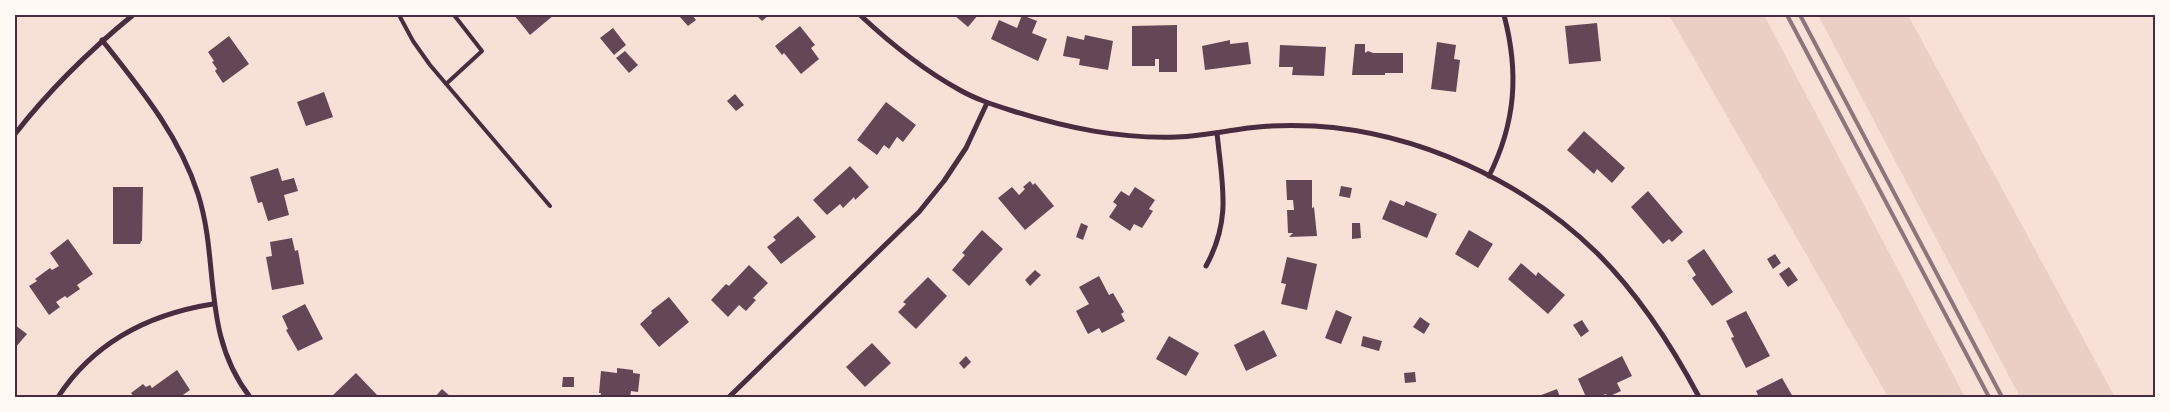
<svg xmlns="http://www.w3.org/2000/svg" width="2170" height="412" font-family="Signika,sans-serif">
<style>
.green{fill:#ebcfc5}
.building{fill:#644757}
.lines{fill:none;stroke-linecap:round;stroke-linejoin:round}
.service{stroke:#4a2c40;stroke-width:4}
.minor{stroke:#4a2c40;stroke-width:5}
.rail{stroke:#8f747c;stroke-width:4}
.neatline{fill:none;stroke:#4a2c40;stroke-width:2}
</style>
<rect width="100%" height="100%" fill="#f7e1d7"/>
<g class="green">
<polygon points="1669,15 1764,15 1965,397 1888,397"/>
<polygon points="1818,15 1908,15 2115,397 2020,397"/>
</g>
<g class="building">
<polygon points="514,15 554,15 530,35"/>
<polygon points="683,15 692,15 696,20 688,26 680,17"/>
<polygon points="756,15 769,15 762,21"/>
<polygon points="954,15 978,15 968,27"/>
<polygon points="1022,15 1037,21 1032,33 1047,39 1038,61 991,39 999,20 1017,28"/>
<polygon points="1597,23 1601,61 1569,64 1565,26"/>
<polygon points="1177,25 1177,72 1159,72 1159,59 1155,59 1155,66 1132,66 1132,26"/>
<polygon points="800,26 815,45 811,48 819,59 801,74 784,53 782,55 775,46"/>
<polygon points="613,28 626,45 614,55 600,38"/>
<polygon points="1085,35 1113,41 1108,70 1079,65 1080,59 1063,56 1067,36 1084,40"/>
<polygon points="229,36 249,64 223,83 215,71 217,69 212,62 214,61 208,52"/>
<polygon points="1230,40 1230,44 1248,42 1251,64 1205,70 1202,46"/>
<polygon points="1437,42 1456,45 1454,59 1460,60 1456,92 1431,89"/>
<polygon points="1355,44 1365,44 1365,53 1368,51 1373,53 1403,53 1403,73 1385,73 1385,75 1352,75"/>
<polygon points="1280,45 1326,47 1324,76 1292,75 1293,67 1279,67"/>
<polygon points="625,51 638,65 629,73 616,58"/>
<polygon points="324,92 333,117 306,126 297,102"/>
<polygon points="735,94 744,105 736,111 727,101"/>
<polygon points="886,102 916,125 903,142 897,137 889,149 884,145 877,155 857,140"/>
<polygon points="1584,131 1625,168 1612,183 1597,169 1594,174 1567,150"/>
<polygon points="850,166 869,187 855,200 854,197 843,208 840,204 827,215 813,200"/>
<polygon points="278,168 282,181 294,178 298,191 284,195 289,215 268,221 262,202 258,203 250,177"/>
<polygon points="1286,180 1312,180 1312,208 1314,207 1317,236 1289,237 1293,233 1288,233 1287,210 1294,210 1293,200 1287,200"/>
<polygon points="1030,181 1033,185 1035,183 1054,206 1025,230 998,198 1012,187 1019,195 1025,189 1023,187"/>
<polygon points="1341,186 1352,188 1350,198 1339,196"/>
<polygon points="113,187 143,187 142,241 141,241 140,244 113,244"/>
<polygon points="1135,187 1155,200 1149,209 1153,211 1142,228 1134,224 1130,231 1109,217 1117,205 1113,202 1121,191 1129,196"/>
<polygon points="1648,191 1683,232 1672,242 1669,239 1663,244 1631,207"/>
<polygon points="1390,200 1404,206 1406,201 1437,214 1427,238 1382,219"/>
<polygon points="798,216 816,237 781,264 767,247 776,240 773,237"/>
<polygon points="1081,223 1088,226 1083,240 1076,237"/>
<polygon points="1352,223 1360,223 1361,238 1352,239"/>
<polygon points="982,230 1003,249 969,286 952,270 965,255 962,253"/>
<polygon points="1469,230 1493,244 1478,268 1455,254"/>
<polygon points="292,238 295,251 298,250 304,284 272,290 266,257 272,256 270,242"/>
<polygon points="68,239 93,274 77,285 80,289 67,298 65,296 56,302 60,307 49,315 29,286 37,281 35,279 50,268 52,270 59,266 50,253"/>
<polygon points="1704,249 1733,292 1712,306 1692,278 1696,275 1687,261"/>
<polygon points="1775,254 1781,263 1773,269 1767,259"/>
<polygon points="1287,257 1317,264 1307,310 1281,304 1286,284 1281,283"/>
<polygon points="1521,263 1536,276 1538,272 1565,295 1548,314 1508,279"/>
<polygon points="749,265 768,283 753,298 756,300 746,311 739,305 728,317 711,300 726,284 729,286"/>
<polygon points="1789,267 1798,280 1788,287 1779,274"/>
<polygon points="1035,270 1041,275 1030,286 1025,280"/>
<polygon points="1099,276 1109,295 1113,293 1124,312 1121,314 1125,321 1102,333 1099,328 1088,334 1076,311 1089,304 1079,287"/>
<polygon points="928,277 947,296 916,329 898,312 906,304 903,302"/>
<polygon points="669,297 689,322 659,347 640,324 652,313 651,311"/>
<polygon points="305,304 323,339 298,351 286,330 288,329 282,316"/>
<polygon points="1336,310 1352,317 1341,344 1325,338"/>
<polygon points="1746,311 1770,356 1746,368 1731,338 1734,337 1726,321"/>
<polygon points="1420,317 1430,324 1424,334 1413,327"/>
<polygon points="1582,320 1589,331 1581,337 1573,325"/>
<polygon points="15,325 27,334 15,348"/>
<polygon points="1264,330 1277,356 1246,371 1234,345"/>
<polygon points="1169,336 1199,353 1186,376 1156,359"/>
<polygon points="1363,336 1382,341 1379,351 1361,346"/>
<polygon points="872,343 891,363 865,387 846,367"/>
<polygon points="966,356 971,362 964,369 959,363"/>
<polygon points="1622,356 1632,376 1617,383 1621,391 1608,397 1606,394 1599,397 1586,397 1578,379"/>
<polygon points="617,368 633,370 633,373 640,374 638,392 631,391 630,397 600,397 601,393 599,393 601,371 617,373"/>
<polygon points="177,370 190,390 180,397 134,397 131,393 143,384 146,387 150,385 152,388"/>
<polygon points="1415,372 1416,382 1405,383 1404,373"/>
<polygon points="356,373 379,397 331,397"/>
<polygon points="563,377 574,377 574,387 562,387"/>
<polygon points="1782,378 1793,397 1759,397 1756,391"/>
<polygon points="442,389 451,397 435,397"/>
<polygon points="1557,389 1560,397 1536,397"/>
</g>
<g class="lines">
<g class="service">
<polyline points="399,15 413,41 430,65 550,206"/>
<polyline points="446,84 482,51 454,15"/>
</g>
<g class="minor">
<path d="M860 15C890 43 922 69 958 89 975 99 994 105 1013 111 1067 128 1120 139 1177 137 1198 136 1220 132 1241 129 1265 125 1290 125 1314 126 1417 132 1524 181 1597 253 1638 294 1672 346 1699 397"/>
<path d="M102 40C140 88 179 135 198 194 220 263 201 334 250 397"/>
<path d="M15 134C50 89 89 51 133 15"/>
<path d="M1489 176C1516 122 1519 72 1504 15"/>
<path d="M1206 266C1232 219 1222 184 1217 133"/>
<path d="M58 397C94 342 150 314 213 304"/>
<polyline points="729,397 919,212 944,181 966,148 987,103"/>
</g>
<g class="rail">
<polyline points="1787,15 1989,397"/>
<polyline points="1800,15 2002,397"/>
</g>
</g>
<rect width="2170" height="412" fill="none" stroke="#fffaf5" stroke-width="32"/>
<rect x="16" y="16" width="2138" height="380" class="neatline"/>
</svg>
